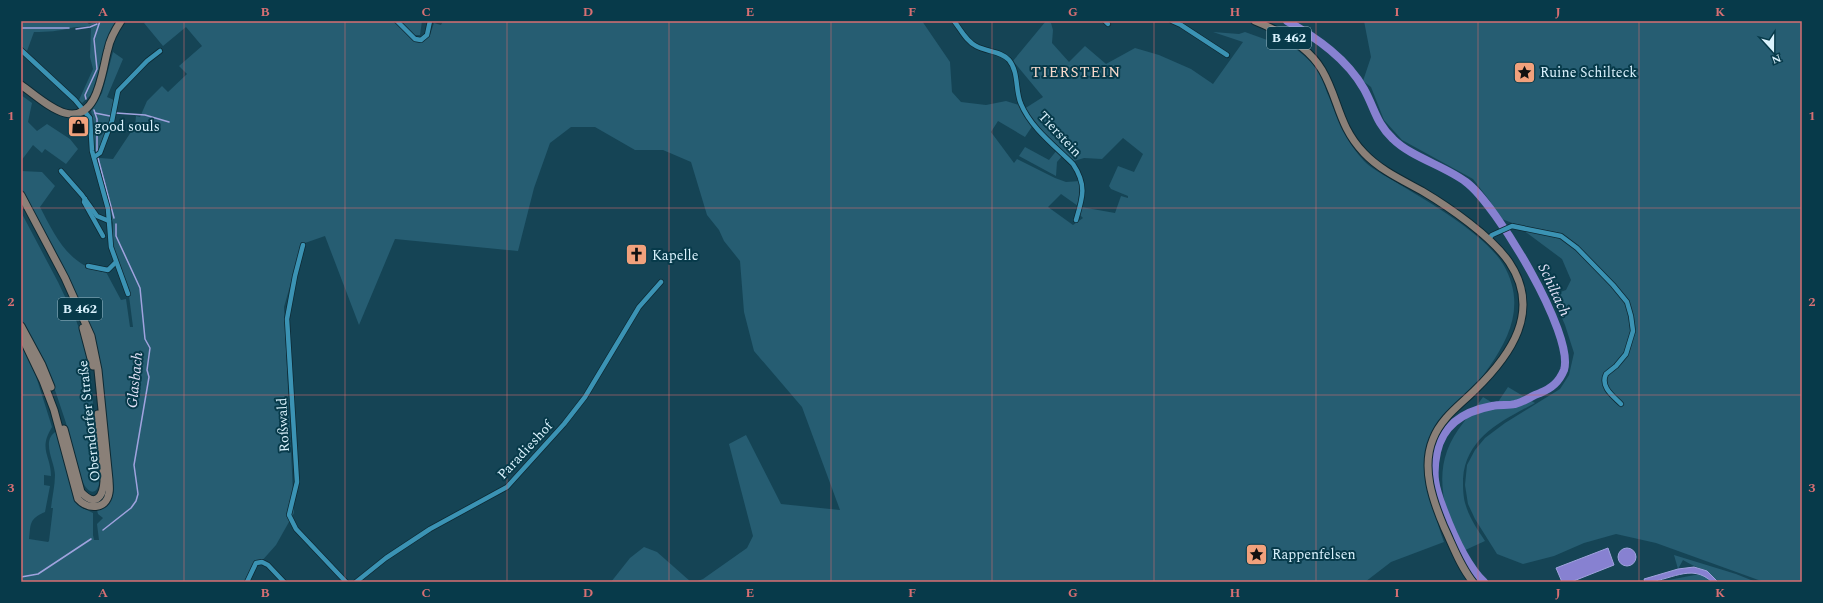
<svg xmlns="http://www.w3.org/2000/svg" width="1823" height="603" font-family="Spectral,serif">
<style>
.green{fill:#265d72}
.water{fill:#8781d1;stroke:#a0a3de}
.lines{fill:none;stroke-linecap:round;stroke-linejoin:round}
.stream{stroke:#a0a3de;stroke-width:1.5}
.river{stroke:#8781d1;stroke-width:8}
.minor-casing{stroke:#0d2933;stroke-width:6}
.primary-casing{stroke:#0d2933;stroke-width:9}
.minor{stroke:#3b93b4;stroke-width:4.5}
.primary{stroke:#8a8078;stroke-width:7}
.grid{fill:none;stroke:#d76f73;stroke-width:1;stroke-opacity:0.55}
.labels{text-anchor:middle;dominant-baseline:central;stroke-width:4;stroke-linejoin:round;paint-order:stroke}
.shield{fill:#073a4a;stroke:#9bbbc7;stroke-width:1}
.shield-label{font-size:13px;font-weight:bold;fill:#daf2fd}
.poi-label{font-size:14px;fill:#daf2fd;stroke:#073a4a;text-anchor:start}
.street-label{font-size:14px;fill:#daf2fd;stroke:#073a4a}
.neighbourhood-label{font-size:15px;letter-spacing:1px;fill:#f9dacc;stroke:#073a4a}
.water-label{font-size:15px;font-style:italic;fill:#e2e1f7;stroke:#073a4a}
.neatline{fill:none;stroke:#d76f73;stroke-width:1.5}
.grid-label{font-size:13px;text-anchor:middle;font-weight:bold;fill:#d76f73}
</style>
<rect width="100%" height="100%" fill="#154455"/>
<g class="green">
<path d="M21 21H86L89 24 99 21C86 30 82 25 71 28 59 31 48 32 34 32L27 51 21 47Z"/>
<polygon points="102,21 116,21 104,53 92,94 82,103 79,100 93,69 90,57 91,28"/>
<path d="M147 21H395L415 40 422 42 430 35 434 23 441 25 443 21H922L950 62 952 92 961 102 986 105 1006 101 1019 105 1033 125 1025 137 998 121 991 132 1014 163 1017 159 1055 178 1066 182 1080 181 1078 206 1061 194 1048 207 1073 225 1083 218 1080 215 1081 207 1115 213 1121 196 1128 198V196L1111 189 1109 186 1118 166 1134 172 1143 154 1123 138 1102 159 1084 158 1074 161 1034 123 1024 109 1043 97 1013 61 1046 21 1051 23 1053 30 1052 43 1069 62 1085 46 1106 64 1135 48 1159 55 1191 69 1213 84 1243 42 1213 32 1239 34 1245 32 1270 41 1274 34C1290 44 1306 55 1318 70 1323 77 1325 89 1329 97 1338 120 1347 143 1364 161 1372 169 1384 175 1394 181 1425 200 1484 233 1503 264 1540 327 1477 376 1447 425 1443 432 1437 440 1435 447 1426 477 1433 513 1444 542L1391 562 1365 582H695L703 579 747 548 753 536 729 444 746 435 781 504 840 510 802 407 754 351 744 312 740 261 724 241 719 230 707 215 691 162 663 150H635L595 127H571L550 143 534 188 518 251 395 239 359 325 325 236 302 244 284 307 294 513 276 545 243 582H21V343L35 373 52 427C38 450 51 455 51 476L44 475V485L50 486 45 512C29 519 31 523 29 539L48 542 49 541 53 508H51C52 497 55 486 55 475 55 462 40 440 57 431L75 499 81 507 93 513V535L94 540H99L97 524 103 518 98 514 97 510 108 504 112 494 91 328 74 290 21 188V171L42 172 55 186 40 207C55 236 70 268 106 272L121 300 126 299 130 327H133L128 288 114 249 112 239 113 223 96 159 100 158 113 159 135 126 136 116 140 117 147 101 162 86 168 92 187 74 179 66 202 46 186 27 163 46 144 23Z"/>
<polygon points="400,21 422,21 420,35 413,35"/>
<polygon points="1364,21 1802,21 1802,582 1764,582 1656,543 1616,534 1584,543 1554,556 1523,564 1497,554 1475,519 1468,504 1465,485 1467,465 1475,450 1485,438 1505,423 1560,389 1569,375 1574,353 1565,325 1552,295 1566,290 1571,280 1562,259 1515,224 1499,218 1490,201 1473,179 1402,140 1384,120 1371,87 1363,81 1371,57"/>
<path d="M113 52 123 59 107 97 114 100 111 121 99 152 96 154C92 139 96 125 91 111L102 93Z"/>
<polygon points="21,95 32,103 28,122 37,131 47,124 70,139 78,149 66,164 45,149 42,153 33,145 21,161"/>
<polygon points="1025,147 1049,160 1057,150 1062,156 1057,162 1056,176 1019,156"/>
<path d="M21 212 58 282 76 320 84 343 91 378 99 484C95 499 85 489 82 480L80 481 66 423 56 393 47 370 21 319Z"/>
<path d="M1508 387 1535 403C1502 421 1466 437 1463 479 1463 487 1463 498 1466 506 1470 519 1478 530 1485 541L1461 552C1448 521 1435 484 1447 451 1454 431 1471 414 1483 397L1496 405Z"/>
<polygon points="644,547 657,552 691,582 611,582 630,558"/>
<path d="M1674 555 1736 574 1756 582H1718C1709 570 1696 568 1683 560L1678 569Z"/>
<polygon points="1700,574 1705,575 1712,582 1658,582"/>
</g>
<g class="water">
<circle cx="1627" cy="557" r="9"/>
<polygon points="1608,548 1614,565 1571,582 1562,582 1556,568"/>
<path d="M1694 567 1707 571 1718 582H1712C1691 562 1669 582 1645 582L1644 579 1678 569Z"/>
</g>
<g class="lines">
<g class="stream">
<polyline points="21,28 69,28"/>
<polyline points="76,29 90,27 97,24"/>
<polyline points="86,99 85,95 97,69 94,39 100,21"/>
<polyline points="94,110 97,119 97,153"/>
<polyline points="95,113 110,116"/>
<polyline points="116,113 145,115 169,122"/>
<polyline points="98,158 114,218"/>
<polyline points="103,530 131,508 136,501 138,494 134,465 149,377 147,370 150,348 145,339 140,288 116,236 116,224"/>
<polyline points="21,577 38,574 91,539"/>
</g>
<path class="river" d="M1287 21C1317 38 1347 59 1364 89 1375 109 1376 123 1393 139 1411 157 1445 166 1466 182 1496 204 1575 335 1564 370 1559 382 1552 388 1540 393 1531 396 1524 402 1515 404 1508 406 1500 404 1492 406 1465 411 1443 424 1437 452 1432 475 1435 487 1443 508 1452 532 1466 565 1484 582"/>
<defs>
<g id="minor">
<polyline points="397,21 415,39 421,40 427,35 430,21"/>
<path d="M954 21C961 30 966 41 976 46 987 52 1001 51 1009 60 1019 72 1015 91 1021 104 1031 128 1055 146 1073 164 1087 185 1083 197 1076 220"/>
<polyline points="1105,21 1108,24"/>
<polyline points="1172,21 1181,25 1227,55"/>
<polyline points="21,50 75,100 90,118 92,151 108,209 111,247 128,294"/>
<polyline points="94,157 100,153 112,121 118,91 147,61 160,51"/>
<polyline points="61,171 82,195 97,216 109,221"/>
<polyline points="85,199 84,202 103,236"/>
<path d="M1488 240 1492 235 1512 226 1561 236 1577 248 1613 285 1627 302 1631 316 1633 331 1626 354 1616 366 1606 374C1600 387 1613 396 1621 404"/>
<polyline points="303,245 295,276 287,319 297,482 289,515 296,529 346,582"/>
<polyline points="88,266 108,270 115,263"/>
<polyline points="247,582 256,563 262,562 268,565 284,582"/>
<polyline points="356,582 386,558 430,529 507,487 564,424 585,397 639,307 661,282"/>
</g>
<g id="primary">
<path d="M1255 21C1280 31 1308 46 1322 70 1339 99 1338 126 1364 153 1380 170 1402 180 1422 191 1449 207 1491 236 1509 262 1542 311 1511 355 1475 390 1460 405 1441 418 1433 439 1421 468 1433 501 1444 527 1453 546 1460 566 1473 582"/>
<path d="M21 85C34 94 50 109 65 113 99 122 102 69 108 49 110 39 115 30 121 21"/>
<path d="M21 195 65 278 91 336 98 370 109 480C109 484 110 489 109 493 106 511 87 509 78 499L54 410 43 381 21 335"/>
<polyline points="21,326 42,365 51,387"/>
<polyline points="83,328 93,366"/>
<path d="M64 429 81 492C95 507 103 498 104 481L98 414"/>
</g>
</defs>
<use href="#minor" class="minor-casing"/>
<use href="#primary" class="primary-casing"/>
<use href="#minor" class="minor"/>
<use href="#primary" class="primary"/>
</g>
<path class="grid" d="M184 21V582M345 21V582M507 21V582M669 21V582M831 21V582M992 21V582M1154 21V582M1316 21V582M1478 21V582M1639 21V582M21 208H1802M21 395H1802"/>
<defs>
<symbol id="sight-square" viewBox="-11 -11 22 22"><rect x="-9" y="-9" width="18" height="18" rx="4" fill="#f1a17c" stroke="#073a4a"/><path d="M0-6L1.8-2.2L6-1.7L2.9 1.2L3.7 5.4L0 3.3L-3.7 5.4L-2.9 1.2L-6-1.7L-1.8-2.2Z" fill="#111"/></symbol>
<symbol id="shop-square" viewBox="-11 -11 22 22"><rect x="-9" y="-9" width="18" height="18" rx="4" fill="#f1a17c" stroke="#073a4a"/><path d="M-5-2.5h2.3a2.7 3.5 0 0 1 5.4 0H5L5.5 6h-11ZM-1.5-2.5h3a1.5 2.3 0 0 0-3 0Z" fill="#111"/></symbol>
<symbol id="church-square" viewBox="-11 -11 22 22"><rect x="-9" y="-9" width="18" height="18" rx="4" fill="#f1a17c" stroke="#073a4a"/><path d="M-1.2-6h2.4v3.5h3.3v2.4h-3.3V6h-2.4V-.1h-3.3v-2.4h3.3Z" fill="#111"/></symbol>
</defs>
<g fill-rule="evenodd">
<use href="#sight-square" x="1512" y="60" width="25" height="25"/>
<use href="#shop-square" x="66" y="114" width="25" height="25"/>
<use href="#church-square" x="624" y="242" width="25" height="25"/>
<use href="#sight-square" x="1244" y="542" width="25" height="25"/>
</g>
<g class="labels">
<g class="shield">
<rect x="1267" y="27" width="44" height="22" rx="3"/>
<rect x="58" y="298" width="44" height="22" rx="3"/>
</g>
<g class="shield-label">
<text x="1289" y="38">B 462</text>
<text x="80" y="309">B 462</text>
</g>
<g class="poi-label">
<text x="1540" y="72">Ruine Schilteck</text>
<text x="94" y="126">good souls</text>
<text x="652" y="255">Kapelle</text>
<text x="1272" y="554">Rappenfelsen</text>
</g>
<g class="street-label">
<text transform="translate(1060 134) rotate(47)">Tierstein</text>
<text transform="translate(89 421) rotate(-96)">Oberndorfer Straße</text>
<text transform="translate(283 425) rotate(-93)">Roßwald</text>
<text transform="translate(525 450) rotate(-47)">Paradieshof</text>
</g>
<g class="neighbourhood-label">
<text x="1076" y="72">TIERSTEIN</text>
</g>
<g class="water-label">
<text transform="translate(1554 290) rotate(65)">Schiltach</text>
<text transform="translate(135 380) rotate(-84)">Glasbach</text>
</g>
</g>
<rect width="1823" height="603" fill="none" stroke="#073a4a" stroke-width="44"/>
<g transform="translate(1773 50) rotate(159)" stroke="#073a4a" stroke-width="3" paint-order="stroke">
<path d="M0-3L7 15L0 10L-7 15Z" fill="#daf2fd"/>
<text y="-6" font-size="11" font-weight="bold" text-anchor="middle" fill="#daf2fd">N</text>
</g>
<rect x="22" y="22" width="1779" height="559" class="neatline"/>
<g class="grid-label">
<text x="103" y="16">A</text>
<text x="265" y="16">B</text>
<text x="426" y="16">C</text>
<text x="588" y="16">D</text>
<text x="750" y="16">E</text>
<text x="912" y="16">F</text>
<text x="1073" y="16">G</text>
<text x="1235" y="16">H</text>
<text x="1397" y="16">I</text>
<text x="1558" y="16">J</text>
<text x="1720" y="16">K</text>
<text x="11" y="120">1</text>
<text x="1812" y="120">1</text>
<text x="11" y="306">2</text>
<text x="1812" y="306">2</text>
<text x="11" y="492">3</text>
<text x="1812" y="492">3</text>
<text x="103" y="597">A</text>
<text x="265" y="597">B</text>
<text x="426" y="597">C</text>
<text x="588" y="597">D</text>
<text x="750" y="597">E</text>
<text x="912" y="597">F</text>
<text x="1073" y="597">G</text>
<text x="1235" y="597">H</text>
<text x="1397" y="597">I</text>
<text x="1558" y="597">J</text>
<text x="1720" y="597">K</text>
</g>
</svg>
